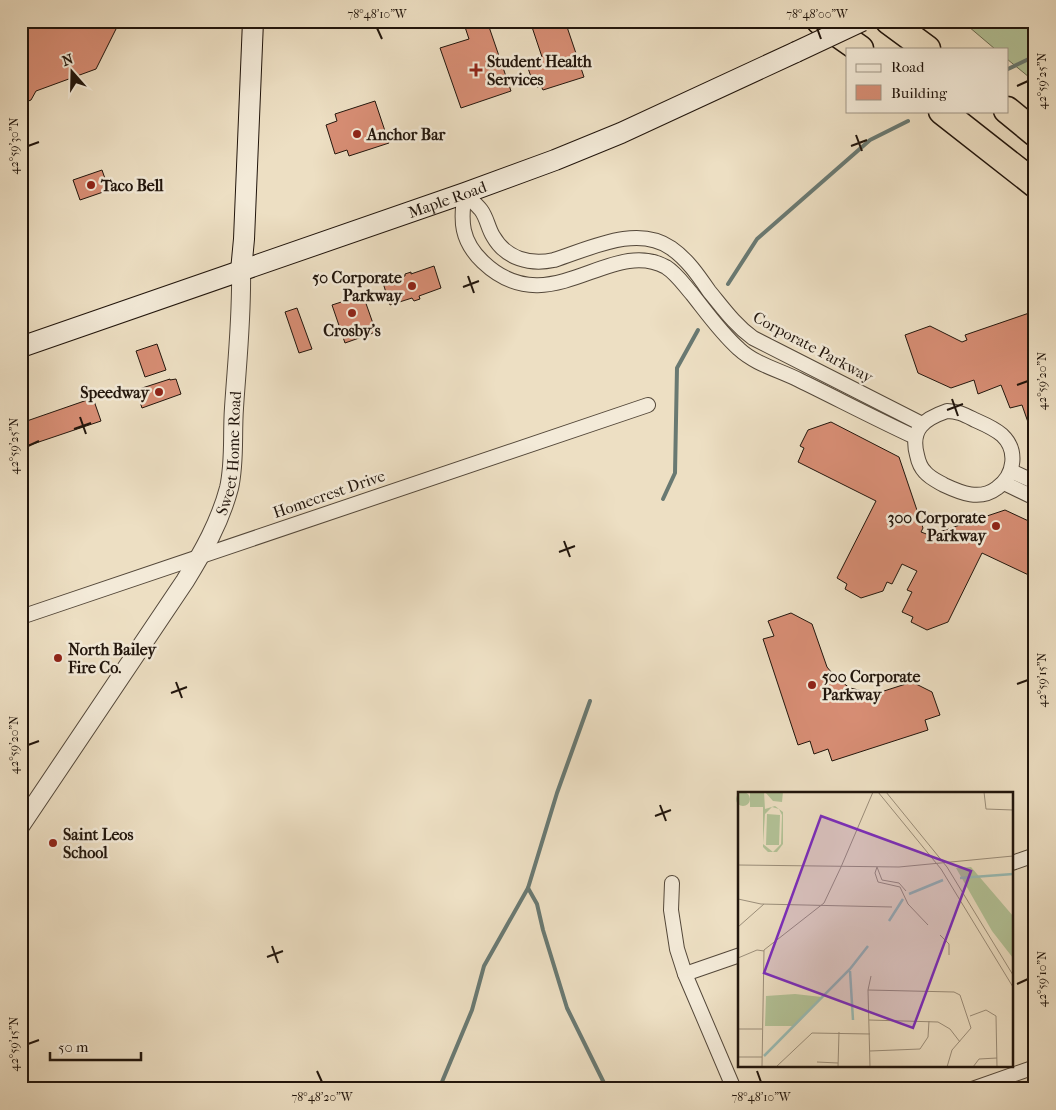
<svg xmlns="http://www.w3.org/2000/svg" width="1056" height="1110" font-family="'IM FELL French Canon',serif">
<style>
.green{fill:#b3c398;stroke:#6a6c52}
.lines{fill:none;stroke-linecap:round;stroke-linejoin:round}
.stream{stroke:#697972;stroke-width:4}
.building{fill:#d88e75;stroke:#21150c}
.minor-casing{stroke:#54483a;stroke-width:16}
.tertiary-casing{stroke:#54483a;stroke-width:20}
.secondary-casing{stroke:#21150c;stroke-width:22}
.motorway-casing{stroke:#21150c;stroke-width:29}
.minor{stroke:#f3ead8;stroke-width:14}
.tertiary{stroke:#f3ead8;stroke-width:18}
.secondary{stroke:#f3ead8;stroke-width:20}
.motorway{stroke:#eddfc3;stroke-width:26}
.secondary-bridge-casing{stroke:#21150c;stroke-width:22;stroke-linecap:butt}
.secondary-bridge{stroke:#f3ead8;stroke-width:20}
.ticks{fill:none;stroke:#21150c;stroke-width:2}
.poi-dot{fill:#8f2418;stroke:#f3ead8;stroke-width:2}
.labels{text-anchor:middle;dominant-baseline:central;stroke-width:5;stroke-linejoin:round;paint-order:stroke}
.poi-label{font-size:16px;font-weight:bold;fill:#21150c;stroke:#f3ead8;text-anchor:start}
.street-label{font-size:16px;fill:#21150c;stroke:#f3ead8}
.inset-river{fill:none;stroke:#99bcb6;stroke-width:2.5}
.inset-road{fill:none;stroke:#9b8e7a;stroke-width:1}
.view{fill:#7b2cbf;fill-opacity:0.15;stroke:#7b2cbf;stroke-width:2.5}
.inset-edge{fill:none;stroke:#21150c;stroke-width:2.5}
.neatline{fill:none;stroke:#21150c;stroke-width:2}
.ticks-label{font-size:12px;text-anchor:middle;fill:#21150c}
</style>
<rect width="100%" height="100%" fill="#eddfc3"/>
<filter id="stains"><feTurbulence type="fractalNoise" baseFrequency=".004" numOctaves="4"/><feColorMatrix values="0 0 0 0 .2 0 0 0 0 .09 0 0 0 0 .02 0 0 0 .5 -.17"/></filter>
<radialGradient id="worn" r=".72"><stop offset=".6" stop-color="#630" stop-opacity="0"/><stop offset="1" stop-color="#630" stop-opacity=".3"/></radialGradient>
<polygon class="green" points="962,21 1035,21 1035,82 1007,59 1007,49 995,49"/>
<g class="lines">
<g class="stream">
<polyline points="1008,69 1035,56"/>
<polyline points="728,284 757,239 870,140 908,121"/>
<polyline points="663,499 675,473 677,368 698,330"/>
<polyline points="528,888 537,904 543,930 567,1008 607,1089"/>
<polyline points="439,1089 472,1010 484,966 528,888 557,793 590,701"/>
</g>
</g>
<g class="building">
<polygon points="43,21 113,21 116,29 96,69 36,91 31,100 21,104 21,29"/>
<polygon points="463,21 487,21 511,91 461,108 440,48 469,39"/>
<polygon points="530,21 565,21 584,77 543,90 541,86 537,87 533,77 531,77 526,62 542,57"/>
<polygon points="375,101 389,143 349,156 347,150 335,154 326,125 337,121 335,114"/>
<polygon points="102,170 109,190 80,200 73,180"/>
<polygon points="434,266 441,288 419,296 420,299 414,301 412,298 390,305 383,283 405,276 405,274 411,272 411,274"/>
<polygon points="363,295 376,332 345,343 332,305"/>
<polygon points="297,308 312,349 299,353 285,312"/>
<polygon points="1035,311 1035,430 1030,428 1022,405 1010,408 1001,385 978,394 974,380 951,388 918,373 905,335 930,326 962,342 967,340 965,335"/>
<polygon points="157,344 166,370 145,377 136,351"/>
<polygon points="170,379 170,380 176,379 181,394 142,408 136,390"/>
<polygon points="93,398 101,421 21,448 21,423"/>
<polygon points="831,422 899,457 923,528 921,532 937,538 939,532 1005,510 1035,524 1035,578 982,553 948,622 927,630 911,622 913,617 902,612 912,592 907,590 917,571 902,564 892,584 887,582 883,591 861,598 845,589 847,584 837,578 876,501 798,462 804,448 800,446 808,430"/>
<polygon points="791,613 812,624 827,667 836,678 850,688 867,692 884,691 912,682 932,692 940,715 925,720 928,730 832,761 828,749 814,754 810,741 798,745 763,639 774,636 768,621"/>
</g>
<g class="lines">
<defs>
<g id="minor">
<path d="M465 193C460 221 461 241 483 262 549 325 610 236 666 267 677 274 684 285 692 294 707 313 721 333 739 349 755 364 779 370 799 380 838 399 876 419 915 437"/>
<path d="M465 193C470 199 476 204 481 210 487 218 488 228 493 236 506 259 530 265 554 260 589 249 637 224 671 248 687 259 698 275 709 291 723 308 735 325 753 338L922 424"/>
<path d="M947 411C958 411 965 415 975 420 984 424 994 428 1002 435 1018 450 1015 475 997 488 980 501 961 493 944 485 937 481 930 478 925 472 921 468 918 460 917 455 910 429 924 419 947 411Z"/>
<polyline points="1011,471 1035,482"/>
<polyline points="1004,483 1035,498"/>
<polyline points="21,617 648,405"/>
<polyline points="1012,863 1035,855"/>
<polyline points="672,883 671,910 677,949 685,974 734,1089"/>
<polyline points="685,974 740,955"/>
<polyline points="972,1089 1035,1067"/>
</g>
<g id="tertiary">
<path id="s1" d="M21 825 185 581C203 552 220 522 229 488 235 462 232 435 234 408 237 362 242 317 241 271"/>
</g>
<g id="secondary">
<polyline points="241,271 244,239 253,21"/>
<path id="s2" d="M21 347 465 193 555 160 621 133 796 52"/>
</g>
<g id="motorway">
<polyline points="820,21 860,49"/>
<polyline points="889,21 927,49"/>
<polyline points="1007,110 1035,133"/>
<polyline points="942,111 1035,184"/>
</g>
</defs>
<use href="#minor" class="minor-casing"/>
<use href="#tertiary" class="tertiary-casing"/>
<use href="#secondary" class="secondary-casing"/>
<use href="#motorway" class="motorway-casing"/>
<use href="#minor" class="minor"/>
<use href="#tertiary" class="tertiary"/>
<use href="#secondary" class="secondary"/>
<use href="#motorway" class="motorway"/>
<defs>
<polyline id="secondary-bridge" points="796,52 862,21"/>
</defs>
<use href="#secondary-bridge" class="secondary-bridge-casing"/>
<use href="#secondary-bridge" class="secondary-bridge"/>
</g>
<path class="ticks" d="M377 28 382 39M817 28 821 39M1017 86 1028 81M856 135 862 151M28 146 39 142M851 146 867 140M468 276 474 293M463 287 479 281M1017 385 1028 381M952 399 958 416M947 410 963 404M80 417 86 434M74 429 91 423M28 446 39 441M564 541 570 557M559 552 575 546M176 682 182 698M1017 684 1028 680M171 693 187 687M28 745 39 741M660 805 666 821M655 816 671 810M272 946 278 963M267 957 283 951M1017 984 1028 979M28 1044 39 1040M317 1071 322 1082M757 1071 761 1082"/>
<g class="poi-dot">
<path d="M473.5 62.5h5v5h5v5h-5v5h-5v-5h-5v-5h5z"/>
<circle cx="357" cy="134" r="5"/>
<circle cx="91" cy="185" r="5"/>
<circle cx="412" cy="286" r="5"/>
<circle cx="352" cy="313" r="5"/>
<circle cx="159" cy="392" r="5"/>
<circle cx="996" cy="526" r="5"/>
<circle cx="58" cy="658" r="5"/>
<circle cx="812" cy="685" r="5"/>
<circle cx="53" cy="843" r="5"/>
</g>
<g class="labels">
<g class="poi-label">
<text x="487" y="61">Student Health<tspan x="487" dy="18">Services</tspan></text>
<text x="367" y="134">Anchor Bar</text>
<text x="101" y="185">Taco Bell</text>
<text x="402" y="277" text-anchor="end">50 Corporate<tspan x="402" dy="18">Parkway</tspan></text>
<text x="352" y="330" text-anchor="middle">Crosby's</text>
<text x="149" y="392" text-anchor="end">Speedway</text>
<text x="986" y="517" text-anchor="end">300 Corporate<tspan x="986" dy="18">Parkway</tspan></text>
<text x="68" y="649">North Bailey<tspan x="68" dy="18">Fire Co.</tspan></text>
<text x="822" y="676">500 Corporate<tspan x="822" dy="18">Parkway</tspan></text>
<text x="63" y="834">Saint Leos<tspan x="63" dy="18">School</tspan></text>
</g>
<g class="street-label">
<text stroke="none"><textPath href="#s2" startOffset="451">Maple Road</textPath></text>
<text transform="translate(813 347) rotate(28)">Corporate Parkway</text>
<text stroke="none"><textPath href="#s1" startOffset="432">Sweet Home Road</textPath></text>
<text transform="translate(329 494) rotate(-19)">Homecrest Drive</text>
</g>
</g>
<g transform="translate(738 792)">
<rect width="275" height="275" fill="#eddfc3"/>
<path d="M12 0H26L27 17 37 14 45 20V52L39 60H30L25 55V15H12ZM34 15 41 17 44 23 43 52 35 60 25 52 27 22ZM27 0H45L44 10 35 9ZM-2 7a7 7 0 1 1 14 0a7 7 0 1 1-14 0ZM29 22 42 23 41 53H28ZM233 75 275 124V166L254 139 218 76ZM57 202 84 205 55 234H27L28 204Z" fill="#b3c398" fill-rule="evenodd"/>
<path class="inset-river" d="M222 86 275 82M171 102 205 88M151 129 165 107M112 179 115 228M26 264 112 177 130 154"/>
<path class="inset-road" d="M140 0 203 77 275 195M148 0 209 75 275 183M246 0 248 17 275 18M0 73 161 75 275 64M103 75 135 0M139 75 137 81 140 90 162 95 170 112 190 133M139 75 144 88 161 91 168 99M0 107 23 112 154 115M0 135 26 112M202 143 211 152V163M0 166 19 158 26 159M130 198 216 200 222 203 233 236 214 258 209 275M232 224 248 218 258 224 259 275M131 228 200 230 212 237 222 250M0 237H24M132 259 182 257 190 245 191 229M0 265H24M79 270 100 271M24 275 26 158 86 111 103 75M38 275 74 241 132 242M100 275 101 240M132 275 130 198 133 184M235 275 241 267 259 266"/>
<path class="view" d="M83 24 233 79 175 236 26 181Z"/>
<rect width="275" height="275" class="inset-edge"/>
</g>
<rect width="1056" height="1110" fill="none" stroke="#eddfc3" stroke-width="55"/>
<rect x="846" y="48" width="162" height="65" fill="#f3ead8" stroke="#9f9586"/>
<rect x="856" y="64" width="25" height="8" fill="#f3ead8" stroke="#9f9586"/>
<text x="891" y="72" font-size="15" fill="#21150c">Road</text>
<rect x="856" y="85" width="25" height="15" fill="#d88e75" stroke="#9f9586"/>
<text x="891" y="98" font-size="15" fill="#21150c">Building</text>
<g transform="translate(72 72) rotate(340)" stroke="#f3ead8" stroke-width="4" paint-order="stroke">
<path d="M0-4L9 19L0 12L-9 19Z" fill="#21150c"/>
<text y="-8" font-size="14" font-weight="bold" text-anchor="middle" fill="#21150c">N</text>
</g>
<path d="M50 1052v8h91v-8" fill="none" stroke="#21150c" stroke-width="2.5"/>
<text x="58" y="1052" font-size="15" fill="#21150c" stroke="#f3ead8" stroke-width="4" paint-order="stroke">50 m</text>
<rect x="28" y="28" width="1000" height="1054" class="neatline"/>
<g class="ticks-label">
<text x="377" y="18">78°48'10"W</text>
<text x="817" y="18">78°48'00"W</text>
<text transform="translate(1042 81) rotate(-90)" y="4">42°59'25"N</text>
<text transform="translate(14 146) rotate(-90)" y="4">42°59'30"N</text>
<text transform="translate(1042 381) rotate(-90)" y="4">42°59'20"N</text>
<text transform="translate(14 446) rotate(-90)" y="4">42°59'25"N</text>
<text transform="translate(1042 680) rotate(-90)" y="4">42°59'15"N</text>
<text transform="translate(14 745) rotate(-90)" y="4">42°59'20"N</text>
<text transform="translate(1042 979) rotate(-90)" y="4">42°59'10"N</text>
<text transform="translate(14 1044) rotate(-90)" y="4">42°59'15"N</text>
<text x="322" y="1101">78°48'20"W</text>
<text x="761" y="1101">78°48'10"W</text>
</g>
<rect width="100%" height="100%" filter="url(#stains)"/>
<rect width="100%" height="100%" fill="url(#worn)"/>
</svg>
